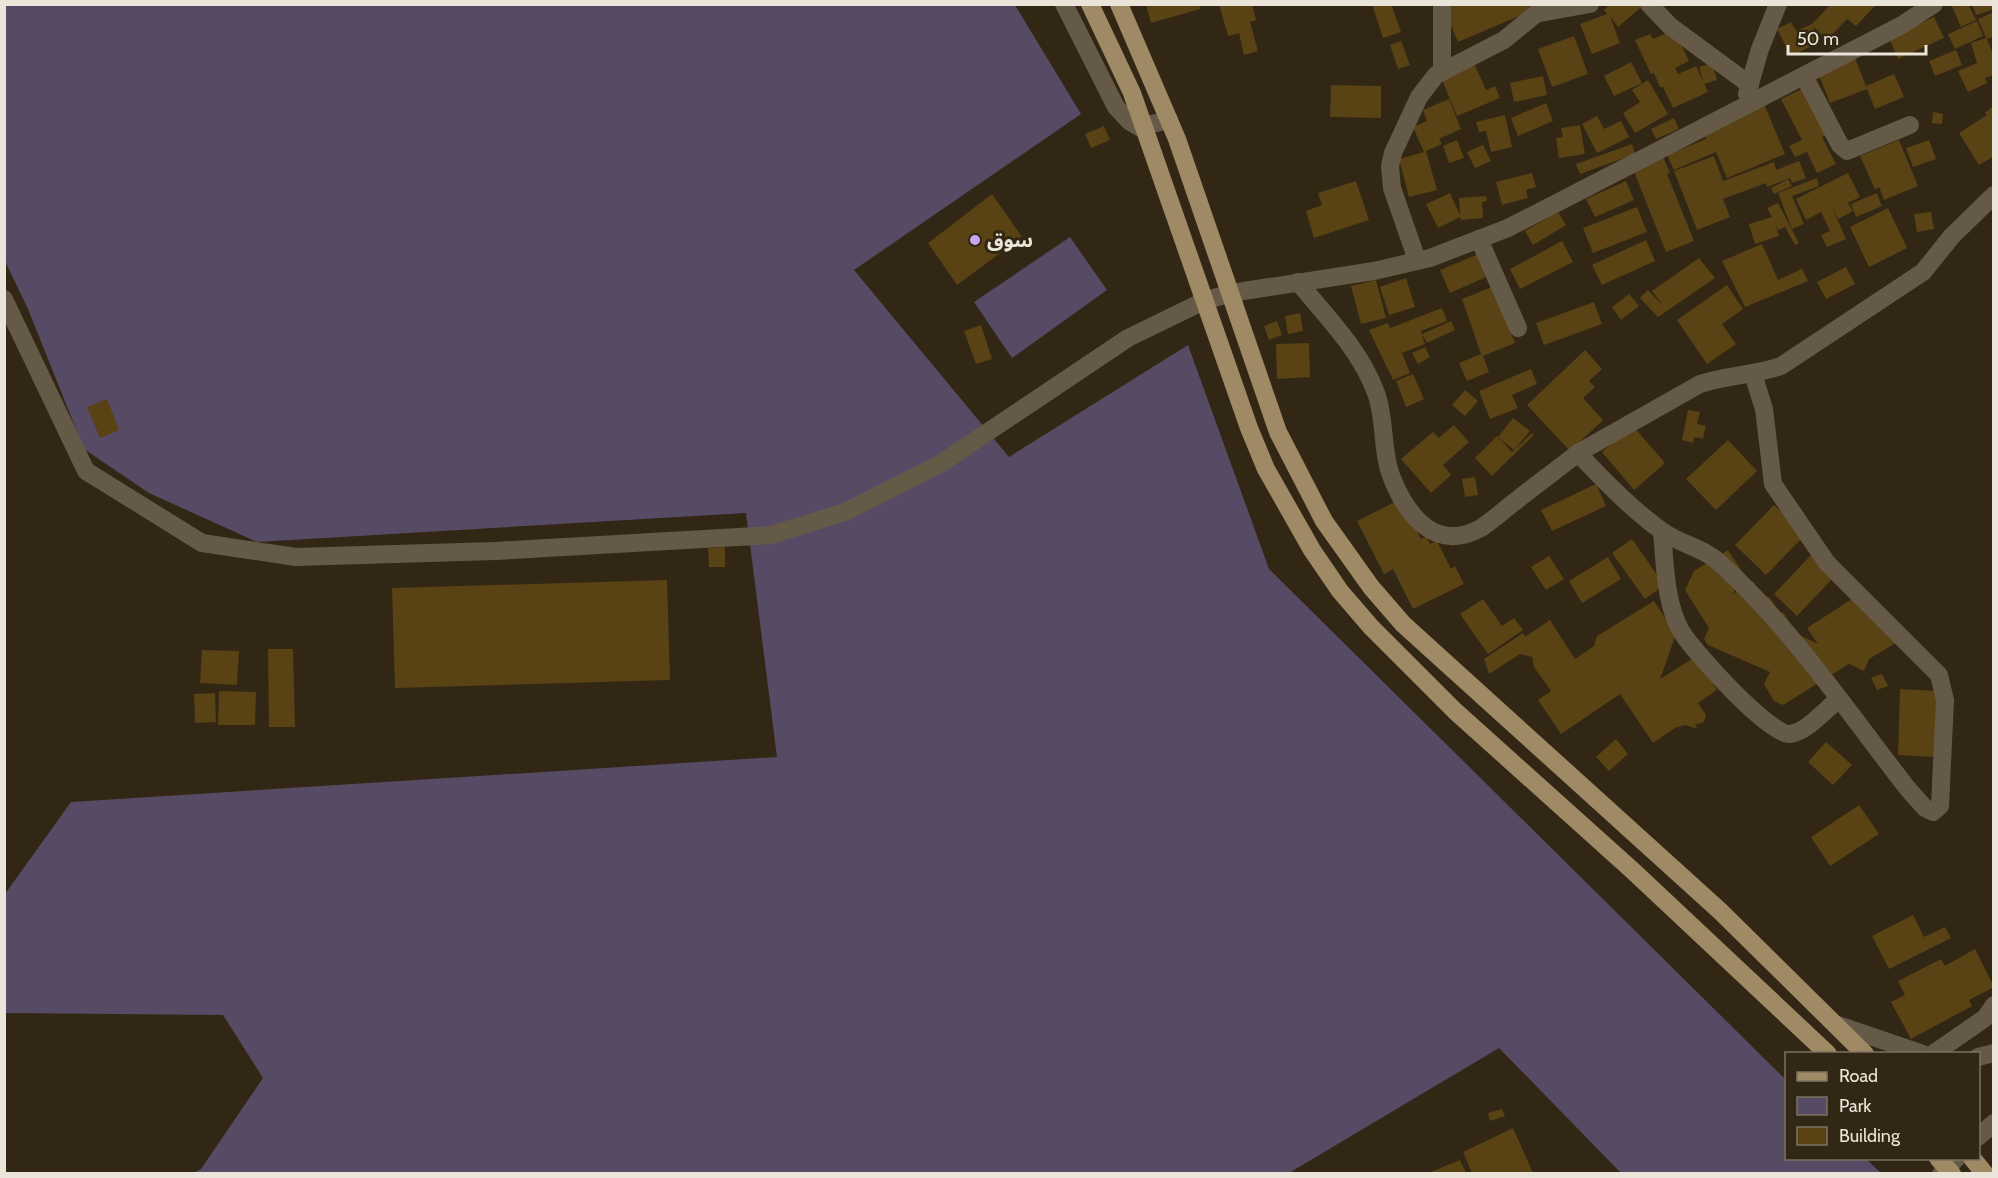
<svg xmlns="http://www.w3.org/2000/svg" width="1998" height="1178" font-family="Cabin,'Noto Sans Arabic',sans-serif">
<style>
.green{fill:#574a65}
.building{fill:#594214}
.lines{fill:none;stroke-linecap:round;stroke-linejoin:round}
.minor{stroke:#655a48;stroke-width:18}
.major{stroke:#a08a65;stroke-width:18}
.poi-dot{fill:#c9a5ee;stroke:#322714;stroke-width:2}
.labels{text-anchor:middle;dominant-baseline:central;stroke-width:6;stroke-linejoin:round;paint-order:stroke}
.poi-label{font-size:20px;font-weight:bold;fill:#ebe4d8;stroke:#322714;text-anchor:start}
</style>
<rect width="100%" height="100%" fill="#322714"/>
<g class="green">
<polygon points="5,5 1015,5 1081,114 854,270 1009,457 1188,345 1269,569 1786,1080 1786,1158 1866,1159 1881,1173 1621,1173 1499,1048 1289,1173 193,1173 201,1169 263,1078 223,1015 5,1013 5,894 71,802 777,757 746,513 257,542 149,493 84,449 28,309 5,261"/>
<polygon points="1070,237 1107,290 1012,358 974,302"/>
</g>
<g class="building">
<polygon points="1146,4 1199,4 1200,9 1151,23"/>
<polygon points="1219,4 1252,4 1256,20 1250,22 1258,51 1244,55 1239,33 1228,36"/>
<polygon points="1372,4 1391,4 1401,32 1383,38"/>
<polygon points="1442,4 1547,4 1458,42"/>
<polygon points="1610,4 1645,4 1618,27 1610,16 1620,43 1592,54 1580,24 1607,14 1604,10"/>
<polygon points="1951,4 1968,4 1976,20 1961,27"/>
<polygon points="1972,4 1994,4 1994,9 1976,15"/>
<polygon points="1830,5 1876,5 1856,26 1847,19 1827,40 1813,26 1820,42 1791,56 1777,29 1791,22 1796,31 1812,24"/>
<polygon points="1994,12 1994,36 1987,39 1994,57 1994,75 1985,78 1987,83 1968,92 1958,71 1977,63 1971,43 1986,38 1978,19"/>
<polygon points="1934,17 1944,38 1898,59 1889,38"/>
<polygon points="1977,21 1983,36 1955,49 1948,34"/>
<polygon points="1674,30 1689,61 1675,68 1678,74 1696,66 1708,92 1673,108 1663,87 1660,87 1654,73 1651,74 1635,40 1650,34 1653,39"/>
<polygon points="1574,36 1588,74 1552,87 1538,49"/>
<polygon points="1401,41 1410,65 1398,69 1390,45"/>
<polygon points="1956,50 1962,65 1935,76 1929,61"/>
<polygon points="1855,58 1866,86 1894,74 1904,97 1875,109 1867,89 1830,103 1818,73"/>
<polygon points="1473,61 1486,90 1495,86 1500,98 1457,116 1440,75"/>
<polygon points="1631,62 1642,83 1614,96 1604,76"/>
<polygon points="1712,63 1717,80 1704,84 1699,67"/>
<polygon points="1543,76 1547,95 1514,102 1510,83"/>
<polygon points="1648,80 1668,114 1635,133 1623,113 1640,102 1632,90"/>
<polygon points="1331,85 1381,86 1381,118 1330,117"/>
<polygon points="1810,85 1834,132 1822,137 1836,164 1817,173 1807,152 1795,157 1789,146 1802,140 1781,99"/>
<polygon points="1449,99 1461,129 1439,139 1442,144 1426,151 1437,190 1409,197 1399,159 1424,152 1413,127 1427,121 1423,110"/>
<polygon points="1546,103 1553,121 1518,136 1511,118"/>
<polygon points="1764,104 1785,154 1727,178 1716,152 1674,170 1667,155 1706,139 1702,130"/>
<polygon points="1994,105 1994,122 1991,119 1994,123 1994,156 1979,165 1959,133 1987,115 1985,113"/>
<polygon points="1933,112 1943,114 1942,124 1932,123"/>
<polygon points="1505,115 1512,147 1491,152 1486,131 1479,132 1476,122"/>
<polygon points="1597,116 1604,129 1621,121 1629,137 1597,153 1582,124"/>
<polygon points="1674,118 1679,129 1656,139 1651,129"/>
<polygon points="1580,125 1585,154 1559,158 1556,138 1563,137 1561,128"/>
<polygon points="1104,126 1110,140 1091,148 1085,134"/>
<polygon points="1457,140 1464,158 1449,163 1443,146"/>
<polygon points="1899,140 1918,186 1884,200 1879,187 1875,189 1860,156"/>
<polygon points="1929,140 1936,159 1913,167 1906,148"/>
<polygon points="1632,144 1635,154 1580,174 1576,164"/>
<polygon points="1483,145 1491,161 1475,168 1467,152"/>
<polygon points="1661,152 1670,173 1667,174 1694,241 1666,252 1631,164"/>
<polygon points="1714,156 1723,181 1774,162 1776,170 1799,161 1806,178 1792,183 1790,178 1767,187 1766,183 1723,199 1730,217 1697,230 1674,171"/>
<polygon points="1532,173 1536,187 1526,190 1528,198 1502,205 1496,182"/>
<polygon points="1848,173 1860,197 1848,203 1853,211 1838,219 1830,203 1846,239 1827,247 1821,235 1830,231 1821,212 1806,220 1796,199"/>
<polygon points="1817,178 1819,186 1792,196 1804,224 1792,229 1778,193"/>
<polygon points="1788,179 1792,186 1774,194 1771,188"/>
<polygon points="1356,181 1369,220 1314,238 1306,211 1322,205 1318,193"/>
<polygon points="1626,181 1634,200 1595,217 1586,199"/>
<polygon points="1450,193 1460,215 1459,198 1486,196 1487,201 1482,202 1483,218 1461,220 1460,217 1438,228 1426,204"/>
<polygon points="1877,193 1882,206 1856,217 1851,204"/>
<polygon points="992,194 1022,237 957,285 928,243"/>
<polygon points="1778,203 1799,243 1795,245 1785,227 1778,230 1775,223 1779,236 1755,244 1749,224 1772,217 1767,208"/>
<polygon points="1637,207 1647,232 1593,253 1583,228"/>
<polygon points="1888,208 1907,248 1869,267 1850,227"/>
<polygon points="1558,212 1566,225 1533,245 1525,231"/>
<polygon points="1931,212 1934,229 1917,232 1914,214"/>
<polygon points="1646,240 1655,261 1602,285 1592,265"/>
<polygon points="1562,241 1573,262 1520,289 1510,269"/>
<polygon points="1762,244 1778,280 1802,269 1808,281 1745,307 1722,261"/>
<polygon points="1481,253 1491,275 1450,293 1440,270"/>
<polygon points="1699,258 1715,278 1658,317 1640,298 1648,290 1664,307 1652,291"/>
<polygon points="1846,267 1855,284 1826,299 1817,282"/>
<polygon points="1406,278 1415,307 1389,315 1380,287"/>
<polygon points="1376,280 1386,318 1361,324 1351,286"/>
<polygon points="1727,285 1743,309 1722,324 1736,344 1707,364 1677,320"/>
<polygon points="1492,287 1515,343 1483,356 1489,372 1467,381 1459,363 1481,354 1462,299"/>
<polygon points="1629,294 1639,306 1621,320 1612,307"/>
<polygon points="1594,302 1602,324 1544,345 1536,323"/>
<polygon points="1442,308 1447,321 1421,331 1420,329 1425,344 1402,353 1410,373 1393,380 1369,330 1388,323 1390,328"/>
<polygon points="1300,313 1303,331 1288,334 1285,316"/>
<polygon points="1277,321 1282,335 1269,340 1264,326"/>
<polygon points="1451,321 1455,330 1427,343 1422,334"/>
<polygon points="981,325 992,359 976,364 964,331"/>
<polygon points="1309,343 1310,377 1277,379 1276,344"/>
<polygon points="1425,347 1430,357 1418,364 1412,353"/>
<polygon points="1585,350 1602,369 1589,381 1595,387 1583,398 1603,420 1570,451 1527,405"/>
<polygon points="1531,369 1537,384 1512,395 1518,408 1490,419 1479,391"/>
<polygon points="1413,374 1424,399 1406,407 1396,381"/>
<polygon points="1465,390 1478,401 1465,416 1452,405"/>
<polygon points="107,399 119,430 100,438 87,407"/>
<polygon points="1688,410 1700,412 1697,424 1706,426 1703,439 1694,437 1693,443 1682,440"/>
<polygon points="1513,418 1530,431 1514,450 1498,437"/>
<polygon points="1454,425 1469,442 1443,465 1451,475 1431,493 1401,459 1433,432 1439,438"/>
<polygon points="1633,426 1665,463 1634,490 1602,452"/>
<polygon points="1532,433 1534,435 1492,476 1475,458 1497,436 1512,452"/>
<polygon points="1728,440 1757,471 1716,510 1686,479"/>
<polygon points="1475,477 1478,495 1465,497 1462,479"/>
<polygon points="1596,484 1606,506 1552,531 1541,510"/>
<polygon points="1401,499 1421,539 1426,536 1430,544 1437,541 1451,569 1455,566 1464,584 1413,609 1393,569 1384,574 1357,521"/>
<polygon points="1774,505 1805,535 1766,575 1735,545"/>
<polygon points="1632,539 1664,585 1645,599 1612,553"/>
<polygon points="725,547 725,567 709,567 708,548"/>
<polygon points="1728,550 1743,573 1733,594 1753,581 1760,593 1770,598 1775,605 1767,622 1783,612 1797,634 1818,644 1807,628 1863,592 1896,643 1869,659 1864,671 1849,664 1783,705 1774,701 1764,684 1770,672 1708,645 1704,639 1709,628 1685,590 1694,571"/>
<polygon points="1811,555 1834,577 1797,616 1774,594"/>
<polygon points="1549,556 1564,579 1546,590 1531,567"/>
<polygon points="1608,557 1621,579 1582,603 1569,581"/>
<polygon points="667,580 670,680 395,688 392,588"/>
<polygon points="1483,599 1502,626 1514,618 1523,630 1488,654 1460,614"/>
<polygon points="1654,601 1676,634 1660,679 1695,657 1717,690 1698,703 1706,715 1704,722 1695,725 1698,729 1685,725 1675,728 1653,743 1620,694 1561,734 1538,700 1551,691 1534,667 1532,657 1520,654 1489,674 1484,659 1523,633 1525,637 1550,620 1575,659 1594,646 1597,636"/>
<polygon points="268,649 293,649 295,727 269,727"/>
<polygon points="202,650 239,651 237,685 200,683"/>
<polygon points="1882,674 1888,686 1877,690 1871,678"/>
<polygon points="1900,689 1938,691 1935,757 1898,755"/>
<polygon points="219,691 256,692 255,725 218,725"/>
<polygon points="215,693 216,722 195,723 194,694"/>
<polygon points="1616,739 1628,754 1609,771 1596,757"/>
<polygon points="1826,742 1852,765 1833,785 1808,762"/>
<polygon points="1859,805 1879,834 1830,866 1811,837"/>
<polygon points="1913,915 1924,937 1945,927 1951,938 1889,969 1872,936"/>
<polygon points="1975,949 1994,987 1969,1000 1972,1006 1911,1039 1891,1002 1905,995 1898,981 1941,959 1945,966"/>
<polygon points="1502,1109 1505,1116 1490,1121 1488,1113"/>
<polygon points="1513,1128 1533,1173 1472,1173 1463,1152"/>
<polygon points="1460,1160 1466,1173 1428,1173"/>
</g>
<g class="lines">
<g class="minor">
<polyline points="1064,4 1116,107 1129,121 1139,127 1169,120"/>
<polyline points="1442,4 1442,72"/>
<polyline points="1649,4 1670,26 1750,85"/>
<polyline points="1540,13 1590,4"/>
<polyline points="1804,76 1840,145 1847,151 1910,125"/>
<polyline points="1747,94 1760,49 1778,4"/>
<polyline points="1479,239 1518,328"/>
<polyline points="1417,260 1392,188 1390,166 1393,153 1419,97 1436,75 1504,40 1548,4"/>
<path d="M1298 282C1326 316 1361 351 1376 393 1386 420 1381 451 1392 478 1407 516 1436 553 1481 528 1493 520 1505 509 1517 500 1537 484 1558 469 1578 453 1603 480 1632 510 1662 531 1681 545 1703 547 1721 564 1794 631 1848 712 1908 789L1925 808 1933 812 1940 806 1945 700 1939 675 1827 563 1773 484 1764 409 1753 374"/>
<polyline points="4,299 86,471 202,543 296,557 495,551 771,535 845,512 940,464 1128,338 1204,301 1231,293 1374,271 1430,258 1508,228 1902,25 1934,4"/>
<path d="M1578 453 1700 384C1727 375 1755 375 1781 366L1923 272 1952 236 1994 195"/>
<path d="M1662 532C1665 563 1665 603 1681 631 1692 650 1770 736 1790 734 1807 732 1826 709 1839 699"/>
<polyline points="1835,1024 1923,1054"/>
<polyline points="1933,1054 1985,1018 1994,1005"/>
<polyline points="1978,1057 1994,1053"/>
<polyline points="1978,1137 1994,1123"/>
<polyline points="1941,1174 1957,1158"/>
</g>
<g class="major">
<polyline points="1090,4 1132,93 1249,428 1266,469 1312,550 1340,591 1371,627 1455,711 1632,870 1828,1054"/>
<polyline points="1119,4 1177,139 1278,432 1324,521 1371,587 1403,624 1720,911 1865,1054"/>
<polyline points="1938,1158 1952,1174"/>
<polyline points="1972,1158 1985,1174"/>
</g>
</g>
<circle class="poi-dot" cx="975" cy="240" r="6"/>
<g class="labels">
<g class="poi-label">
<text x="987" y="240">سوق</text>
</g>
</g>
<rect width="1998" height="1178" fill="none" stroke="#ebe4d8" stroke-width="12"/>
<rect x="1785" y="1052" width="195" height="108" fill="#322714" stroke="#7c7362" stroke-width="1.5"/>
<rect x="1797" y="1072" width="30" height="9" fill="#a08a65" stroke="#7c7362" stroke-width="1.5"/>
<text x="1839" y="1082" font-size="18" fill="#ebe4d8">Road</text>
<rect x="1797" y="1097" width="30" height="18" fill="#574a65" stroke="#7c7362" stroke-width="1.5"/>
<text x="1839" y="1112" font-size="18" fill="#ebe4d8">Park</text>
<rect x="1797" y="1127" width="30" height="18" fill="#594214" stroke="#7c7362" stroke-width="1.5"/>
<text x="1839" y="1142" font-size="18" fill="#ebe4d8">Building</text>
<path d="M1788 45v9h138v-9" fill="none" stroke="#ebe4d8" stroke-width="3"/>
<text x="1797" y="45" font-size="18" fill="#ebe4d8" stroke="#322714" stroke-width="4.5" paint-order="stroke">50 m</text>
</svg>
